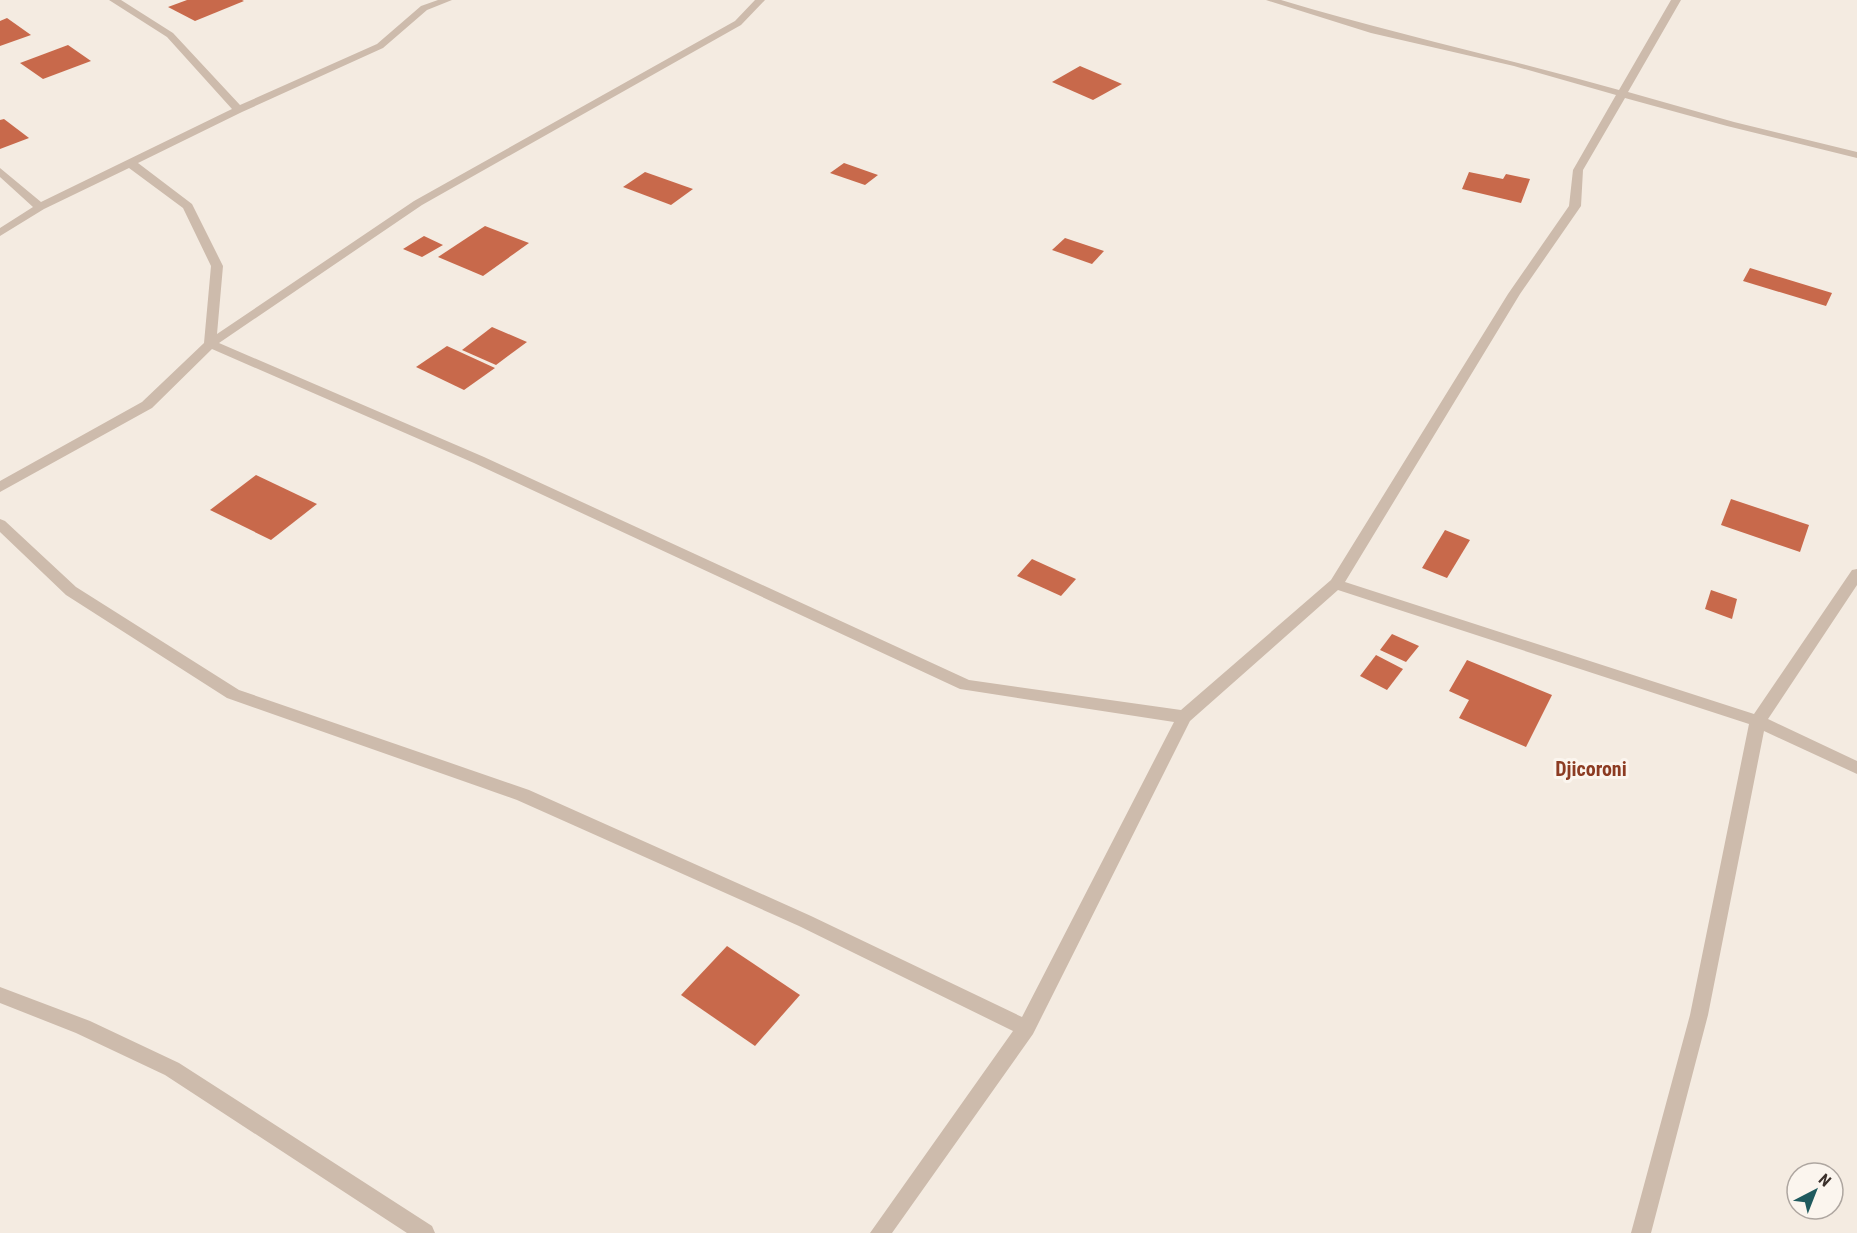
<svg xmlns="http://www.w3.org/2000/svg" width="1857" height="1233" font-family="'Roboto Condensed',sans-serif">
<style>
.building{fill:#c8694b}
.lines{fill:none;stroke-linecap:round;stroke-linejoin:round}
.street{fill:#cdbbac;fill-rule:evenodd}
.labels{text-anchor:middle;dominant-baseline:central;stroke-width:6;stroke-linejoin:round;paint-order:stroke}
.quarter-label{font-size:20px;font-weight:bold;fill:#8c3b22;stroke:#fbf5ee}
</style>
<rect width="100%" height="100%" fill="#f4ebe1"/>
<g class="building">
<polygon points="187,0 242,0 244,1 195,21 168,7"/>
<polygon points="7,18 31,35 0,46 0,21"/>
<polygon points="68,45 91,61 43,79 20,63"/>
<polygon points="1080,66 1122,84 1093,100 1052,82"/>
<polygon points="4,119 29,138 0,149 0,120"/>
<polygon points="844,163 878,175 865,185 830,173"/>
<polygon points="645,172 693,189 671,205 623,187"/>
<polygon points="1469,172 1503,179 1506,174 1530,179 1521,203 1462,189"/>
<polygon points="485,226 529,243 483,276 438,257"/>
<polygon points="424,236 443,245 422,257 403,249"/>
<polygon points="1065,238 1104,251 1092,264 1052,250"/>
<polygon points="1750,268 1832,293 1826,306 1743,281"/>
<polygon points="492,327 527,342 496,365 462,350"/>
<polygon points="447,346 495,368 464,390 416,367"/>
<polygon points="256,475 317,504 271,540 210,510"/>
<polygon points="1731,499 1809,525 1800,552 1721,525"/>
<polygon points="1445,530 1470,540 1447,578 1422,568"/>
<polygon points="1032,559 1076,579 1061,596 1017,576"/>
<polygon points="1711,590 1737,599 1732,619 1705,609"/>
<polygon points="1392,634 1419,646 1406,662 1380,650"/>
<polygon points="1376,655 1403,669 1387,690 1360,676"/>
<polygon points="1467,660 1552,695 1526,747 1459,718 1469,700 1449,691"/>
<polygon points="727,946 800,995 755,1046 681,995"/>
</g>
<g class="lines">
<g class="street">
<path d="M109 0H121L173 33 240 105 377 44 421 6 438 0H452L427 10 383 48 242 112 138 163 192 204 223 266 217 334 414 201 735 21 755 0H765L741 25 422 205 219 343 484 457 969 680 1181 710 1331 580 1508 294 1569 206 1573 170 1616 95 1514 66 1371 33 1266 0H1281C1393 34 1507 58 1619 90L1671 0H1681L1628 92 1734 122 1857 152V158L1727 126 1625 98 1583 170 1581 206 1520 294 1345 582 1754 714 1852 570 1857 569V585L1768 719 1857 761V774L1764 731 1708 1015 1651 1233H1631L1690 1015 1749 724 1338 590 1190 721 1033 1034 892 1233H870L1013 1031 799 926 517 800 227 698 66 595 0 532V519L5 521 76 587 239 690 529 790 811 916 1022 1017 1174 722 960 689 474 463 212 349 152 408 0 492V481L142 402 204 343 211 266 183 208 129 168 44 209 0 236V228L33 207 0 177V168L41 202 232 109 167 37Z"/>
<polygon points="0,987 90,1021 179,1063 432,1226 435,1233 407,1233 165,1075 76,1033 0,1003"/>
</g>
</g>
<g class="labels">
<g class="quarter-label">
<text x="1591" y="769">Djicoroni</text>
</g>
</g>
<g transform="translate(1815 1191) rotate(42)"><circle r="28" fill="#fbf5ee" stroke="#aea6a0" stroke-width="1.5"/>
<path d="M0-4.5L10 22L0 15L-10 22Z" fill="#1f5a5e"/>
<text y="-9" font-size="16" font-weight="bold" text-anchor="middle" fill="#3b302b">N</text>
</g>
</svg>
